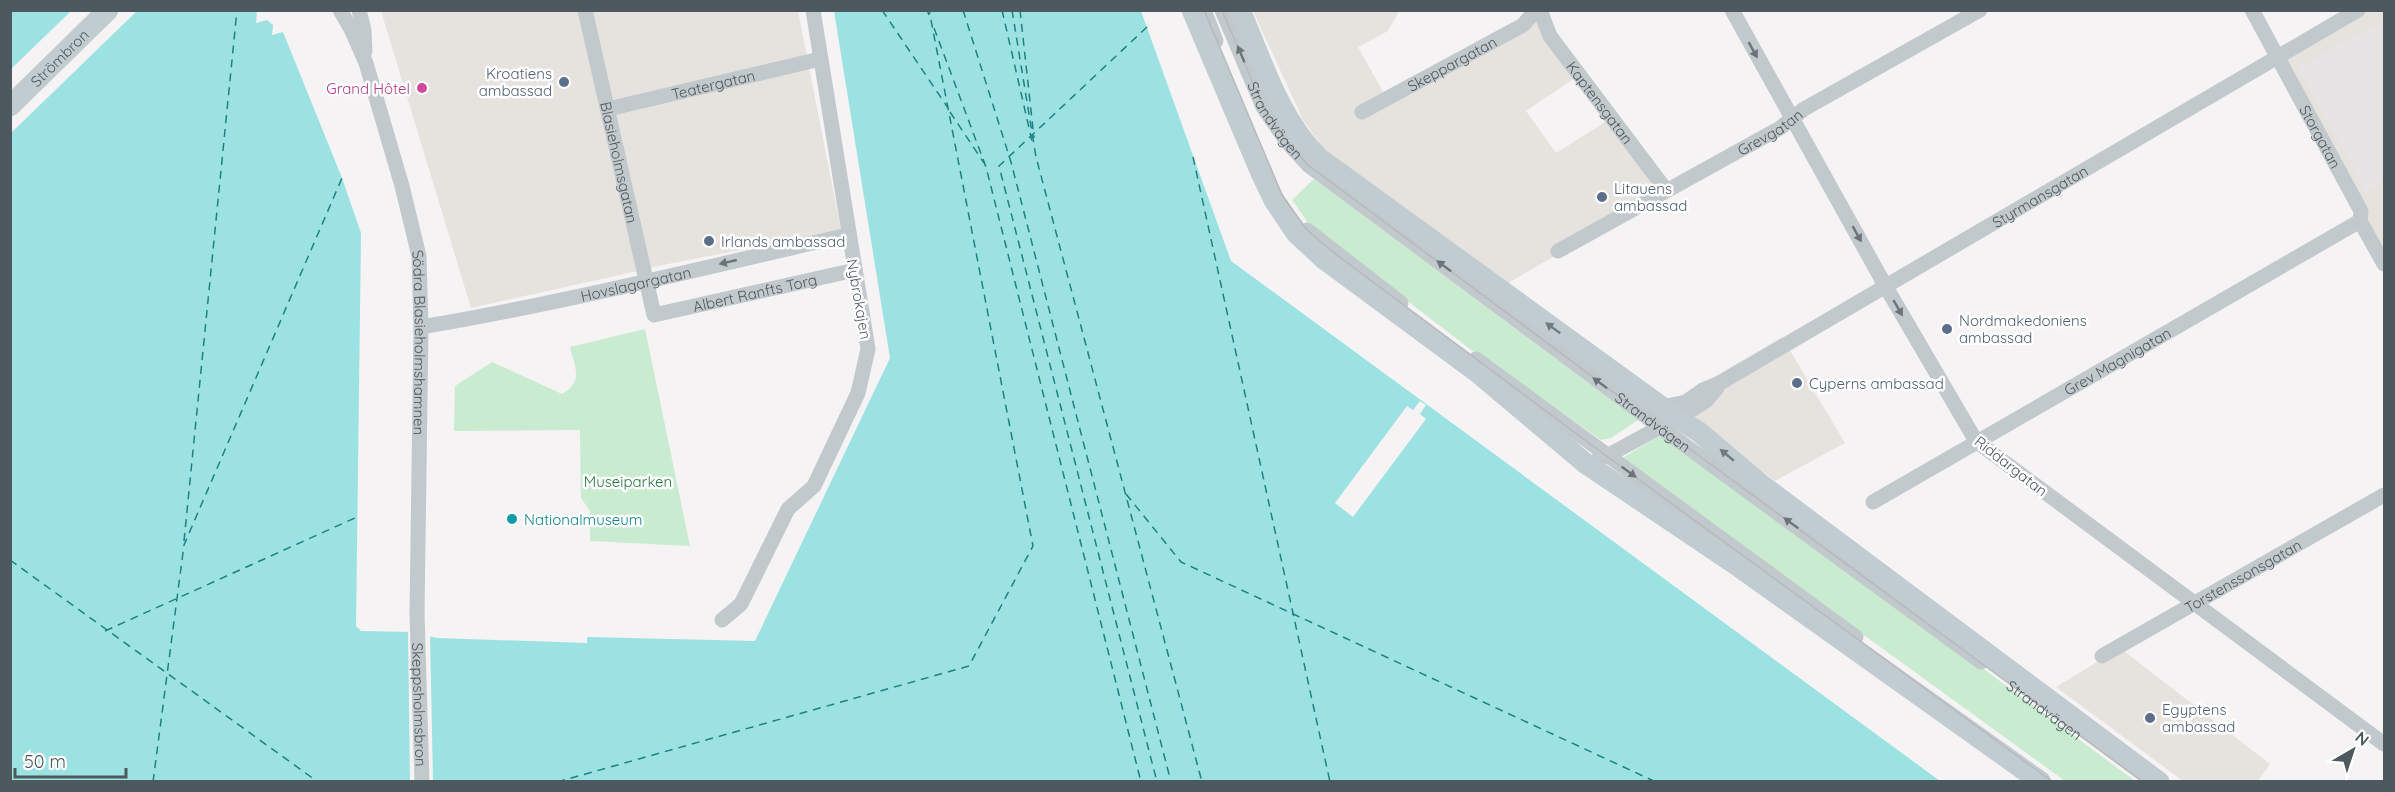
<svg xmlns="http://www.w3.org/2000/svg" width="2395" height="792" font-family="Quicksand,sans-serif">
<style>
.commercial{fill:#e6e3df}
.education{fill:#e6e4e5}
.green{fill:#c9ebcf}
.water{fill:#9ce2e2}
.pier{fill:#f5f3f3}
.lines{fill:none;stroke-linecap:round;stroke-linejoin:round}
.ferry{stroke:#1d8282;stroke-width:1.5;stroke-dasharray:8 6;stroke-linecap:butt}
.street{stroke:#c1c9cd;stroke-width:15}
.secondary{stroke:#c1ccd1;stroke-width:21}
.tram{stroke:#b6b9bc;stroke-width:1.5}
.oneway{fill:#6a757a}
.oneway2{fill:#707c80}
.service-dot{fill:#5c6f8a;stroke:#fff;stroke-width:2}
.hotel-dot{fill:#d1479c;stroke:#fff;stroke-width:2}
.culture-dot{fill:#0f9aa8;stroke:#fff;stroke-width:2}
.labels{text-anchor:middle;dominant-baseline:central;stroke-width:5;stroke-linejoin:round;paint-order:stroke}
.street-label{font-size:15px;fill:#4d595e;stroke:#fff}
.service-label{font-size:15px;fill:#4e5e75;stroke:#fff;text-anchor:start}
.hotel-label{font-size:15px;fill:#b23c85;stroke:#fff;text-anchor:end}
.park-label{font-size:15px;fill:#25783d;stroke:#fff}
.culture-label{font-size:15px;fill:#0d838f;stroke:#fff;text-anchor:start}
</style>
<rect width="100%" height="100%" fill="#f5f3f3"/>
<g class="commercial">
<polygon points="381,11 578,11 642,270 471,308"/>
<polygon points="592,11 798,11 841,230 648,268"/>
<polygon points="1253,11 1399,11 1388,31 1358,47 1387,99 1539,12 1577,77 1526,111 1556,153 1610,119 1666,192 1508,283 1324,149 1303,120"/>
<polygon points="2361,11 2384,11 2384,256 2276,61"/>
<polygon points="1782,337 1845,443 1775,481 1671,402"/>
<polygon points="2120,648 2270,764 2258,781 2183,781 2056,687"/>
</g>
<polygon class="education" points="2384,20 2384,180 2366,191 2299,71 2300,67"/>
<g class="green">
<polygon points="1314,179 1638,420 1611,438 1601,440 1515,379 1508,378 1312,228 1292,200"/>
<path d="M645 329 690 546 590 541V511L581 498 580 430 454 431 455 386 492 362 562 394C584 381 575 368 570 347Z"/>
<polygon points="1662,434 1666,434 2135,781 2065,781 1621,459"/>
</g>
<polygon class="water" points="240,10 253,11 257,13 256,23 267,20 273,25 272,35 283,32 342,178 361,233 356,626 361,631 412,632 437,638 587,643 587,637 755,641 890,358 834,11 1141,11 1231,261 1940,781 11,781 10,11"/>
<g class="pier">
<polygon points="71,11 137,11 11,133 11,69"/>
<polygon points="1420,401 1426,405 1420,414 1426,419 1353,517 1335,503 1407,406 1413,410"/>
<polygon points="412,629 430,633 433,781 410,781 408,630"/>
</g>
<g class="lines">
<g class="ferry">
<polyline points="882,10 948,108"/>
<polyline points="927,10 929,15"/>
<polyline points="963,10 1011,162 1171,782"/>
<polyline points="1002,10 1032,141"/>
<polyline points="1012,10 1036,157 1202,782"/>
<polyline points="1020,10 1034,138"/>
<polyline points="1147,27 999,166 1157,782"/>
<polyline points="934,28 986,167 1141,782"/>
<polyline points="950,112 984,163"/>
<polyline points="1193,157 1330,782"/>
<polyline points="1126,494 1181,562 1656,782"/>
<polyline points="184,541 237,10"/>
<polyline points="10,560 318,782"/>
<polyline points="105,631 357,517"/>
<polyline points="153,782 184,545 342,178"/>
<polyline points="557,782 969,666 1033,546 929,10"/>
</g>
<g class="street">
<path id="s1" d="M340 10 351 29 366 63 402 186 419 256 421 327 417 613 422 782"/>
<polyline points="359,10 364,30 365,51"/>
<path id="s2" d="M585 10 654 315 855 270"/>
<polyline points="1204,10 1216,41"/>
<path id="s3" d="M1222 10 1263 107 1287 142 1308 165 1660 427 1981 662"/>
<path id="s4" d="M1540 10 1550 36 1666 190"/>
<polyline points="1732,10 1886,287 1976,441 2384,744"/>
<path id="s5" d="M2252 10 2361 211 2360 221 2384 264"/>
<path id="s6" d="M608 109 820 59"/>
<path id="s7" d="M1362 112 1523 25 1536 10"/>
<polyline points="1307,230 1401,303"/>
<path id="s8" d="M1558 251 1780 128 1804 109 1980 10"/>
<path id="s9" d="M421 327C564 303 706 267 848 235"/>
<polyline points="1476,359 1856,637"/>
<path id="s10" d="M1662 407 1686 402 1703 390 1720 383 2358 10"/>
<polyline points="1599,457 1607,456 1695,408 1706,401 1717,388"/>
<path id="s11" d="M1873 502 2360 221"/>
<polyline points="722,620 741,604 788,509 814,486 858,393 868,349 813,10"/>
<path id="s12" d="M2102 656 2384 495"/>
</g>
<g class="secondary">
<polyline points="1192,10 1261,173 1274,200 1296,233 1324,259 1477,372 1585,463 1735,564 2041,782"/>
<path d="M1240 10C1262 61 1279 119 1319 158L1677 418 1699 432 1763 486 2159 782"/>
<path id="s13" d="M10 106 108 10"/>
</g>
<g class="tram">
<polyline points="1204,10 1282,195 1307,230 1334,253 1597,449 2053,782"/>
<path id="s14" d="M1222 10 1263 107 1287 142 1308 165 1660 427 2143 782"/>
</g>
</g>
<defs><path id="oneway-solid" d="M-6-.8H1V-3.2L6.5 0L1 3.2V.8H-6Z" transform="scale(1.5)"/></defs>
<g class="oneway">
<use href="#oneway-solid" transform="translate(1753 50) rotate(61)"/>
<use href="#oneway-solid" transform="translate(1241 54) rotate(-113)"/>
<use href="#oneway-solid" transform="translate(1857 234) rotate(61)"/>
<use href="#oneway-solid" transform="translate(728 262) rotate(167)"/>
<use href="#oneway-solid" transform="translate(1444 266) rotate(-143)"/>
<use href="#oneway-solid" transform="translate(1898 308) rotate(60)"/>
<use href="#oneway-solid" transform="translate(1600 383) rotate(-143)"/>
<use href="#oneway-solid" transform="translate(1629 472) rotate(36)"/>
<use href="#oneway-solid" transform="translate(1791 523) rotate(-144)"/>
</g>
<g class="oneway2">
<use href="#oneway-solid" transform="translate(1553 328) rotate(-144)"/>
<use href="#oneway-solid" transform="translate(1727 455) rotate(-140)"/>
</g>
<g class="service-dot">
<circle cx="564" cy="82" r="6"/>
<circle cx="1602" cy="197" r="6"/>
<circle cx="709" cy="241" r="6"/>
<circle cx="1947" cy="329" r="6"/>
<circle cx="1797" cy="383" r="6"/>
<circle cx="2150" cy="718" r="6"/>
</g>
<circle class="hotel-dot" cx="422" cy="88" r="6"/>
<circle class="culture-dot" cx="512" cy="519" r="6"/>
<g class="labels">
<g class="street-label">
<text stroke="none"><textPath href="#s13" startOffset="69">Strömbron</textPath></text>
<text stroke="none"><textPath href="#s7" startOffset="102">Skeppargatan</textPath></text>
<text stroke="none"><textPath href="#s6" startOffset="108">Teatergatan</textPath></text>
<text stroke="none"><textPath href="#s4" startOffset="111">Kaptensgatan</textPath></text>
<text stroke="none"><textPath href="#s3" startOffset="123">Strandvägen</textPath></text>
<text stroke="none"><textPath href="#s8" startOffset="243">Grevgatan</textPath></text>
<text stroke="none"><textPath href="#s5" startOffset="144">Storgatan</textPath></text>
<text stroke="none"><textPath href="#s2" startOffset="156">Blasieholmsgatan</textPath></text>
<text stroke="none"><textPath href="#s10" startOffset="434">Styrmansgatan</textPath></text>
<text stroke="none"><textPath href="#s9" startOffset="219">Hovslagargatan</textPath></text>
<text stroke="none"><textPath href="#s2" startOffset="416">Albert Ranfts Torg</textPath></text>
<text transform="translate(859 299) rotate(80)">Nybrokajen</text>
<text stroke="none"><textPath href="#s1" startOffset="346">Södra Blasieholmshamnen</textPath></text>
<text stroke="none"><textPath href="#s11" startOffset="282">Grev Magnigatan</textPath></text>
<text stroke="none"><textPath href="#s3" startOffset="609">Strandvägen</textPath></text>
<text transform="translate(2011 466) rotate(38)">Riddargatan</text>
<text stroke="none"><textPath href="#s12" startOffset="162">Torstenssonsgatan</textPath></text>
<text stroke="none"><textPath href="#s1" startOffset="708">Skeppsholmsbron</textPath></text>
<text stroke="none"><textPath href="#s14" startOffset="1095">Strandvägen</textPath></text>
</g>
<g class="service-label">
<text x="552" y="73" text-anchor="end">Kroatiens<tspan x="552" dy="17">ambassad</tspan></text>
<text x="1614" y="188">Litauens<tspan x="1614" dy="17">ambassad</tspan></text>
<text x="721" y="241">Irlands ambassad</text>
<text x="1959" y="320">Nordmakedoniens<tspan x="1959" dy="17">ambassad</tspan></text>
<text x="1809" y="383">Cyperns ambassad</text>
<text x="2162" y="709">Egyptens<tspan x="2162" dy="17">ambassad</tspan></text>
</g>
<g class="hotel-label">
<text x="410" y="88">Grand Hôtel</text>
</g>
<g class="park-label">
<text x="628" y="481">Museiparken</text>
</g>
<g class="culture-label">
<text x="524" y="519">Nationalmuseum</text>
</g>
</g>
<rect width="2395" height="792" fill="none" stroke="#4d595e" stroke-width="24"/>
<g transform="translate(2353 750) rotate(39)" stroke="#ffffff" stroke-width="4.5" paint-order="stroke">
<path d="M0-4.5L10 22L0 15L-10 22Z" fill="#4d595e"/>
<text y="-9" font-size="16" font-weight="bold" text-anchor="middle" fill="#4d595e">N</text>
</g>
<path d="M15 768v9h111v-9" fill="none" stroke="#4d595e" stroke-width="3"/>
<text x="24" y="768" font-size="18" fill="#4d595e" stroke="#ffffff" stroke-width="4.5" paint-order="stroke">50 m</text>
</svg>
